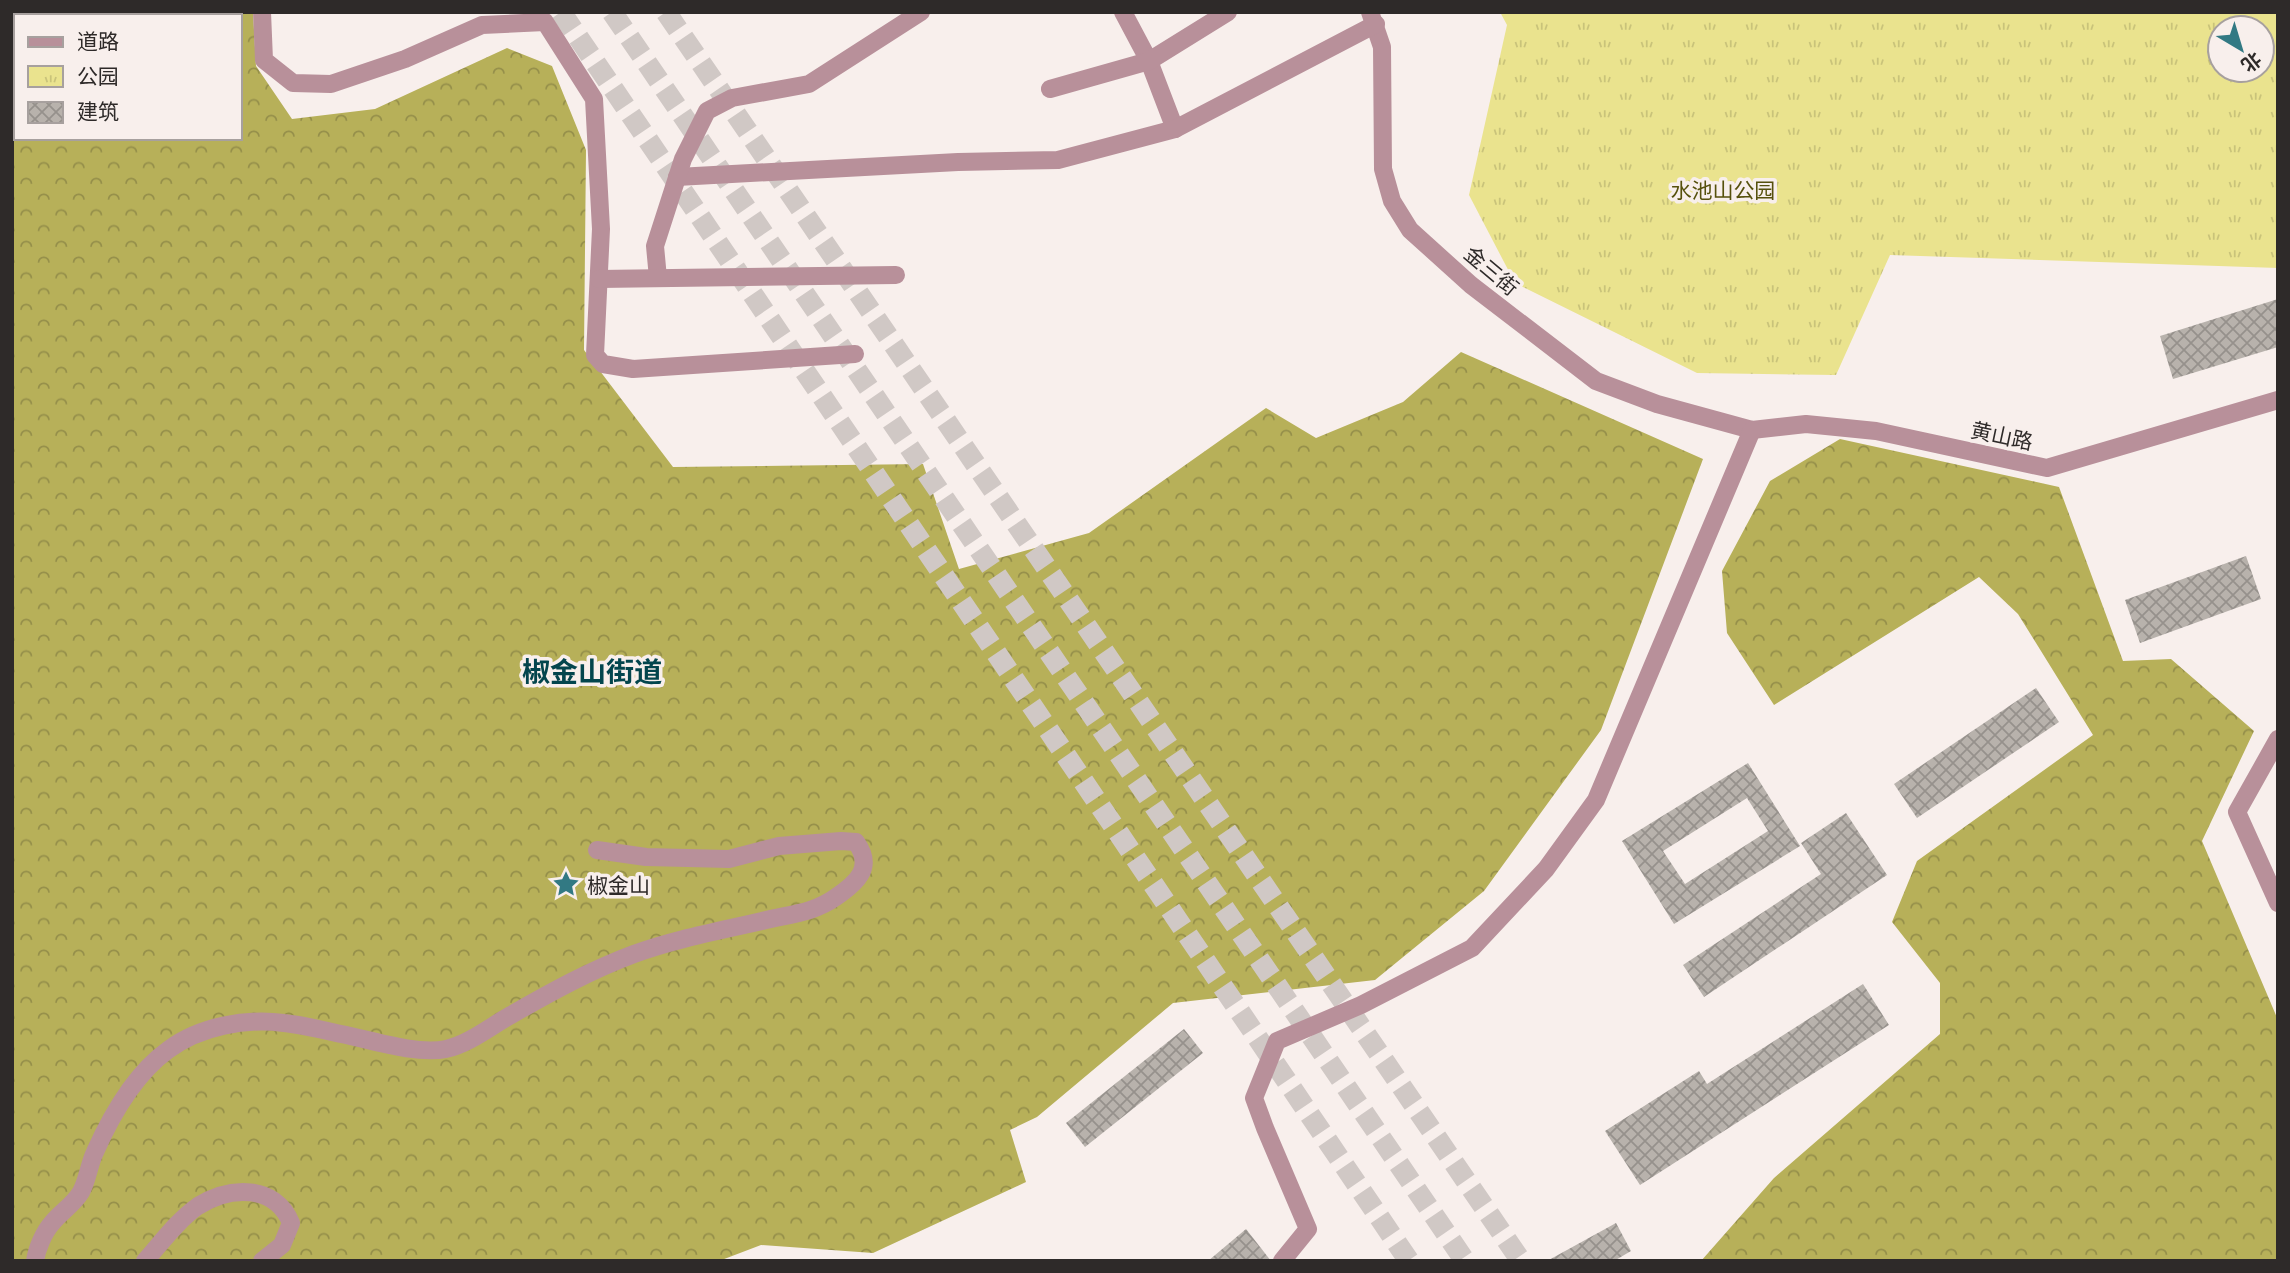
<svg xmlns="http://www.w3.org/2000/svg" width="2290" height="1273" font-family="Commissioner,'Noto Sans SC',sans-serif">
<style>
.forest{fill:url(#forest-crowns)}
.park{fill:url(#park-tufts);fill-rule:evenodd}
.building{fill:url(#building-cross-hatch);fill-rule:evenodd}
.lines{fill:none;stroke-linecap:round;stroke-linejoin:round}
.highway-tunnel{stroke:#d0c8c5;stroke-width:21;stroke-dasharray:21 10;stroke-linecap:butt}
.minor{stroke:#b8909a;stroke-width:18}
.labels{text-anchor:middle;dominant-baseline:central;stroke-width:7;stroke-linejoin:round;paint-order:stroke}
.park-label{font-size:21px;fill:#56500c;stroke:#f8efec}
.street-label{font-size:21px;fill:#2e2a29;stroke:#f8efec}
.poi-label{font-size:21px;fill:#2e2a29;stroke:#f8efec;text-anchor:start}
.district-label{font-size:28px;font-weight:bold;fill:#03454d;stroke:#f8efec}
</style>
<defs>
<pattern id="forest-crowns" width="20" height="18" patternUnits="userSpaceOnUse" patternTransform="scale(1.75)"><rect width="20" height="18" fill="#b7b059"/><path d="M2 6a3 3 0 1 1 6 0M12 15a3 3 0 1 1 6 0" fill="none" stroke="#958f4a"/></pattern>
<pattern id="park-tufts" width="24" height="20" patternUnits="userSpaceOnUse" patternTransform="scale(1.75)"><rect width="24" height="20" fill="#eae38e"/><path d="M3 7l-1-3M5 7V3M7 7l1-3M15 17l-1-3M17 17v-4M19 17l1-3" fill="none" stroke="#c9c37a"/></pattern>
<pattern id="building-cross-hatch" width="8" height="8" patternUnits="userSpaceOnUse" patternTransform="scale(1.75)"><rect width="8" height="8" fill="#b8b2ac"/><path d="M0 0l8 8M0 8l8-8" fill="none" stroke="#96918c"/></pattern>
</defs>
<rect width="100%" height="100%" fill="#f8efec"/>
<g class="forest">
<polygon points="12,12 81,12 88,16 16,16 16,138 240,138 240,16 91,16 93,12 253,12 256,66 292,119 375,109 507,48 552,66 586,150 584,350 673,467 923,464 959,569 1089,533 1266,408 1316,438 1403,402 1461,352 1703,459 1601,730 1484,891 1375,980 1173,1003 1037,1117 1010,1130 1026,1182 873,1253 761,1245 719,1261 12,1261"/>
<polygon points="1840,439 2059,487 2123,661 2171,659 2254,731 2202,841 2278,1020 2278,1261 1701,1261 1774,1178 1940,1034 1940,983 1892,922 1917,861 2093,735 2018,614 1979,577 1774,705 1727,633 1722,571 1770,481"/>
</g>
<path class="park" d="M1500 12H2278V268L1890 255 1836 375 1697 373 1515 283 1469 195 1507 25ZM2220 28H2262V70H2220Z"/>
<g class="building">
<polygon points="2278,299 2278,347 2173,379 2160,336"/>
<polygon points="2246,556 2261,599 2140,643 2125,600"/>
<polygon points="2036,688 2059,722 1917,818 1894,784"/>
<path d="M1748 763 1800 846 1674 924 1622 841ZM1747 798 1768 831 1685 884 1663 851Z"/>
<polygon points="1846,813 1887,875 1704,997 1683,965 1821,874 1801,843"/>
<polygon points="1863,984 1889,1025 1640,1185 1605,1131 1699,1071 1707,1084"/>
<polygon points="1184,1029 1203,1053 1085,1147 1066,1123"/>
<polygon points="1616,1223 1631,1251 1614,1261 1547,1261"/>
<polygon points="1246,1229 1271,1261 1208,1261"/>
</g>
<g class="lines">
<g class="highway-tunnel">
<polyline points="561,12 1409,1261"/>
<polyline points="612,12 1465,1261"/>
<polyline points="666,12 1521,1261"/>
</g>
<g class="minor">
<polyline points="262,12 264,60 293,83 331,84 405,59 482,25 545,22 594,99 601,229 595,355 603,364 633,369 855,354"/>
<polyline points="1123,12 1149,61 1175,129"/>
<polyline points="1370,12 1382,47 1383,169 1392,201 1410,230 1471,285 1596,381 1657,404 1752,430 1806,424 1876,431 2047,468 2278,400"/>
<polyline points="1050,89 1149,61 1228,12"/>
<polyline points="677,177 958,162 1058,160 1175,129 1376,24"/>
<polyline points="658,278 655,246 683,159 707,111 732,98 809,84 921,12"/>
<polyline points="599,279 896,275"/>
<polyline points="2278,739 2237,812 2278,903"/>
<path d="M35 1261C37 1248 44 1232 52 1223 61 1212 74 1204 81 1192 88 1179 89 1164 95 1152 111 1116 136 1073 168 1050 200 1026 246 1018 284 1023 303 1025 323 1030 341 1034 371 1040 416 1055 446 1049 469 1044 491 1026 511 1015 551 992 591 970 634 954 675 939 719 931 762 921 789 914 812 914 836 897 858 882 874 867 856 842L841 841 779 846 729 859 646 857 597 850"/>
<path d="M145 1261C161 1243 178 1220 198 1206 230 1186 275 1184 291 1223L282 1245 262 1261"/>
<polyline points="1282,1261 1308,1229 1265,1128 1254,1098 1277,1041 1361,1005 1472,948 1546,869 1596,800 1752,430"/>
</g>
</g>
<defs>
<symbol id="sight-bare" viewBox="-9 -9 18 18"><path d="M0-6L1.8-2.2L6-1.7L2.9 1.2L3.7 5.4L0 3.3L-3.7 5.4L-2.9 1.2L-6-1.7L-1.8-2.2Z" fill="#327983" stroke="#f8efec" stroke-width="2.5" paint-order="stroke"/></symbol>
</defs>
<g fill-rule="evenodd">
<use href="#sight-bare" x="547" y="865" width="38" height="38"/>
</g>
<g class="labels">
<g class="park-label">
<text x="1723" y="189">水池山公园</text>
</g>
<g class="street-label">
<text transform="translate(1492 270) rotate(40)">金三街</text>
<text transform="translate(2002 435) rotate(12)">黄山路</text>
</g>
<g class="poi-label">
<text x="587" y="884">椒金山</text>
</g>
<g class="district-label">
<text x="592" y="671">椒金山街道</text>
</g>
</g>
<rect width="2290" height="1273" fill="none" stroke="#2e2a29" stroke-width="28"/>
<rect x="14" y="14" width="228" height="126" fill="#f8efec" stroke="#a7a09e" stroke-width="2"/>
<rect x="28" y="37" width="35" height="10" fill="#b8909a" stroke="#a7a09e" stroke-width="2"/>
<text x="77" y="49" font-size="21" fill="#2e2a29">道路</text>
<rect x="28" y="66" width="35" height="21" fill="url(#park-tufts)" stroke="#a7a09e" stroke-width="2"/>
<text x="77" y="84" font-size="21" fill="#2e2a29">公园</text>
<rect x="28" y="102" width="35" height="21" fill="url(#building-cross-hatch)" stroke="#a7a09e" stroke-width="2"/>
<text x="77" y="119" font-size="21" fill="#2e2a29">建筑</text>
<g transform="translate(2241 49) rotate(142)"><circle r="33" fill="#f8efec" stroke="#a7a09e" stroke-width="2"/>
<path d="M0-5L12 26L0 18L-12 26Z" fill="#327983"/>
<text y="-10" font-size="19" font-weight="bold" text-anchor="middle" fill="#2e2a29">北</text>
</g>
</svg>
